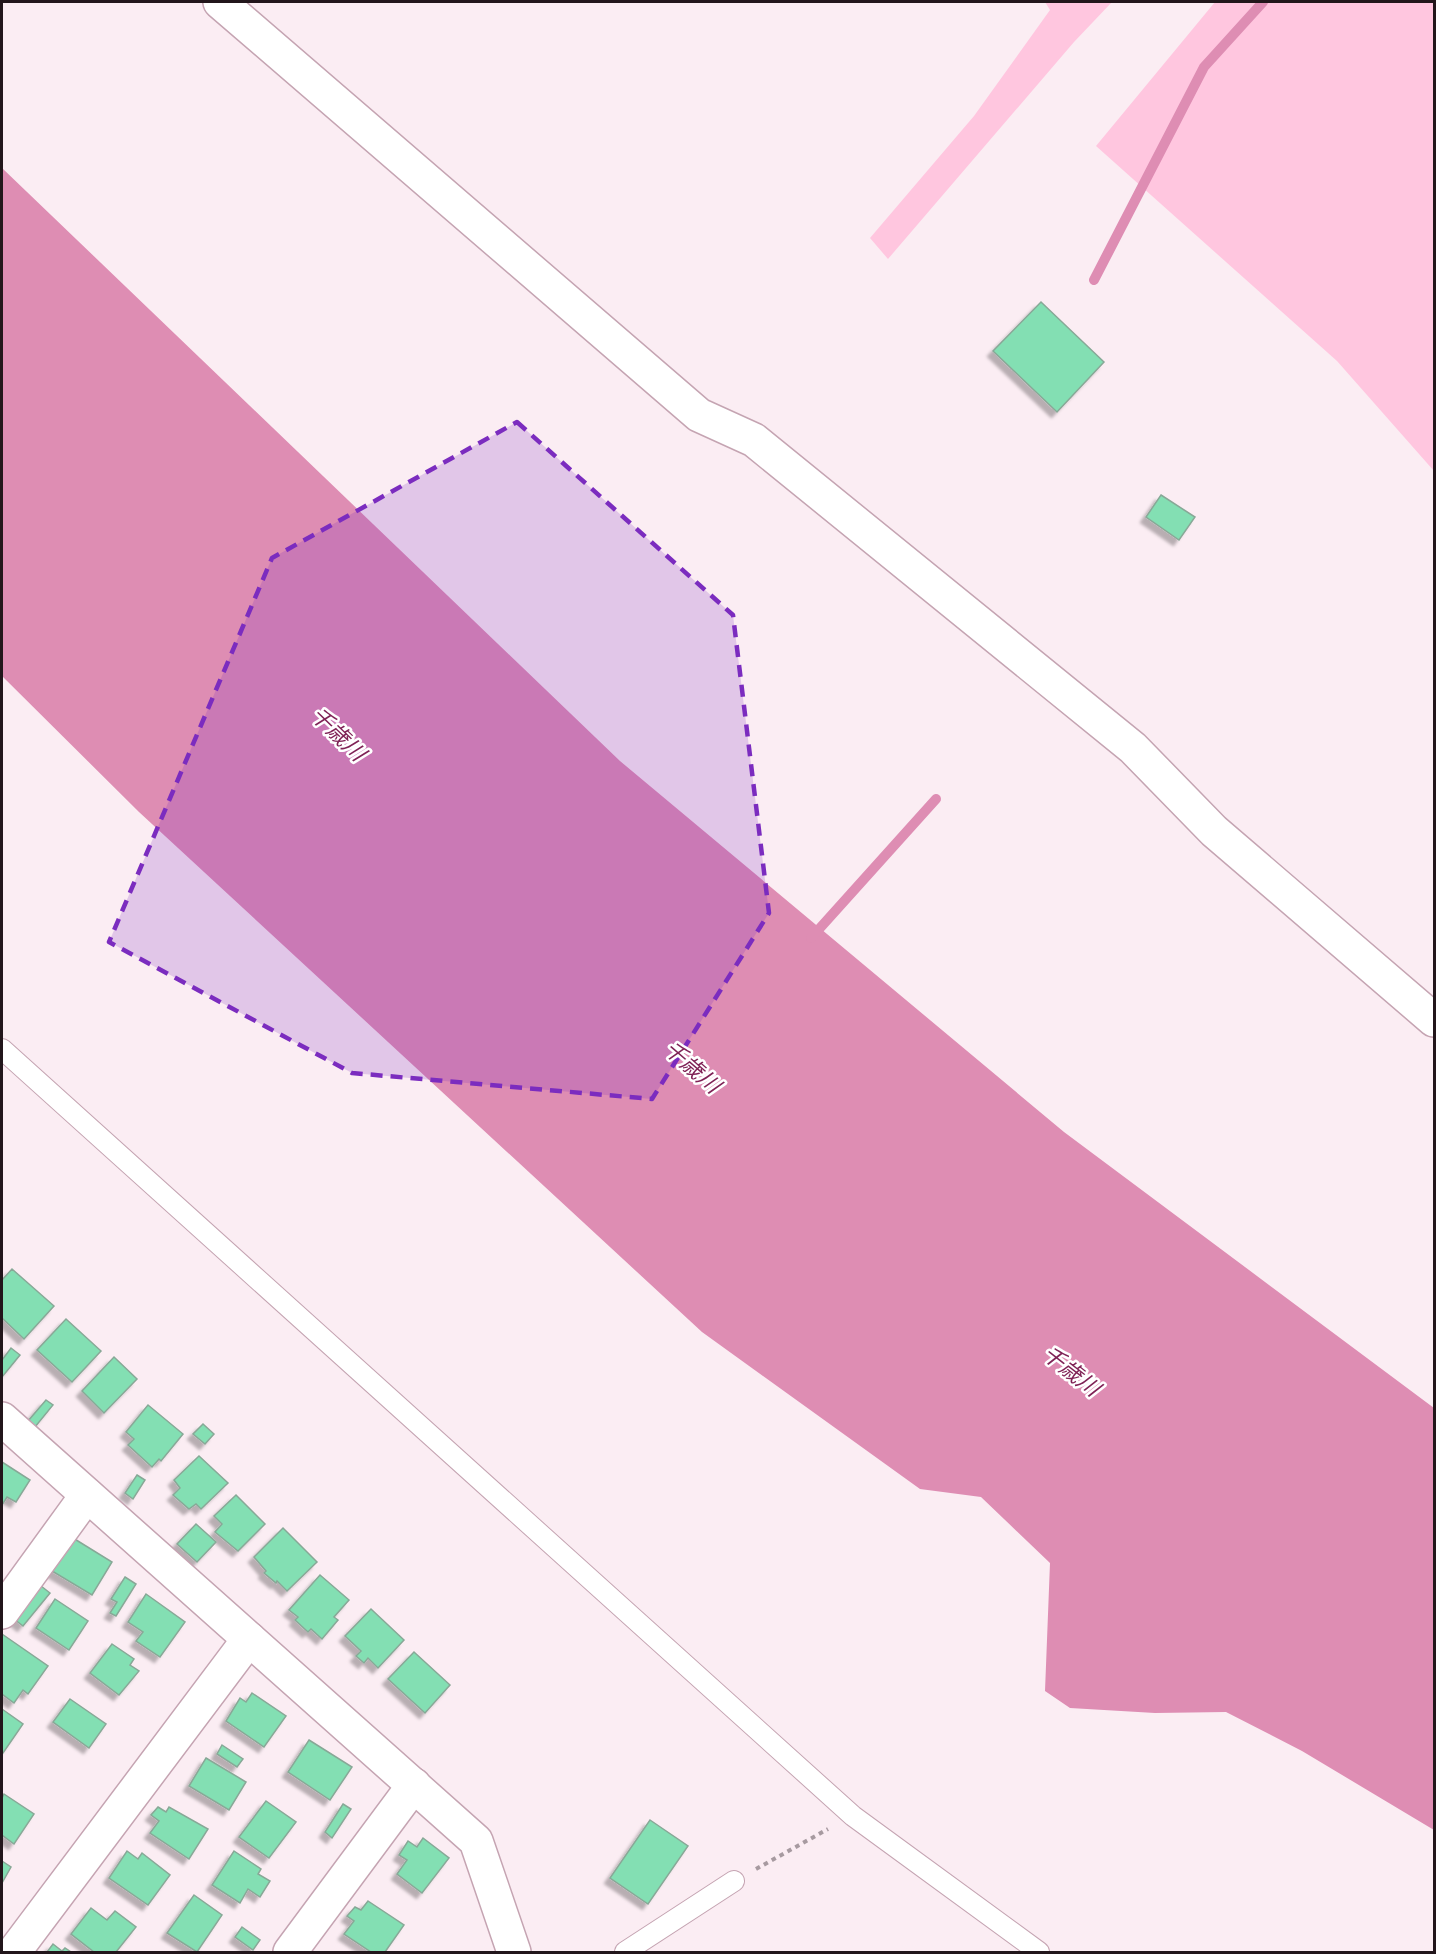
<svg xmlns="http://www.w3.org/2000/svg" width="1436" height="1954" font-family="'Zilla Slab','Noto Sans JP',serif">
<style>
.green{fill:#ffc6df}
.water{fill:#de8db3}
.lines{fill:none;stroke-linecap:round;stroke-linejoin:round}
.stream{stroke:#de8db3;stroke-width:10}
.building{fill:#83dfb3;stroke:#88a897;stroke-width:1.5;filter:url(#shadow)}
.service-casing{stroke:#c5a4b2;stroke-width:22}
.minor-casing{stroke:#c5a4b2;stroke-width:36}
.path{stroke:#a79aa0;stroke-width:4;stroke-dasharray:4.5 4.5;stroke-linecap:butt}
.service{stroke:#fff;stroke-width:20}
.minor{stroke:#fff;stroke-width:33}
.marked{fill:#7b2cbf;fill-opacity:0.2;stroke:#7b2cbf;stroke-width:4.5;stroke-dasharray:12 8;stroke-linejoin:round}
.labels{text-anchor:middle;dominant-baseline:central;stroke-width:5;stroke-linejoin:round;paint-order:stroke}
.water-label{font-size:22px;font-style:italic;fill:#7f2256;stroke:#fff}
</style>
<defs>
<filter id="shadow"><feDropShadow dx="-5.5" dy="5.5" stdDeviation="1.5" flood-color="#0004"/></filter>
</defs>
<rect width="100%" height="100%" fill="#fbedf3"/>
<g class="green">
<polygon points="1045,2 1112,2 1074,42 888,259 870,238 974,116 1050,10"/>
<polygon points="1215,2 1434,2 1434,471 1337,361 1096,146"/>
</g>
<polygon class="water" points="2,168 620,761 1064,1132 1434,1408 1434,1830 1302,1751 1226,1712 1155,1713 1070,1708 1045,1691 1050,1563 981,1497 920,1489 702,1332 139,812 2,676"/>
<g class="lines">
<g class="stream">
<polyline points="1094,280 1204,67 1263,2"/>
<polyline points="811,938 936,799"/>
</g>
</g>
<g class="building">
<polygon points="1041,302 1104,362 1057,412 993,351"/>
<polygon points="1161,495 1195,517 1179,540 1146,517"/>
<polygon points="12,1269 54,1306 24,1339 2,1318 2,1280"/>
<polygon points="66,1319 101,1351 72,1382 37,1350"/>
<polygon points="11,1348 20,1355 2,1377 2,1360"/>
<polygon points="114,1357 137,1379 104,1413 82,1391"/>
<polygon points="46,1400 53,1405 35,1427 28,1421"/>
<polygon points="148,1405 183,1434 161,1461 159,1459 152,1467 128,1445 134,1439 126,1432"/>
<polygon points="203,1424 214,1434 205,1444 193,1434"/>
<polygon points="199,1456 228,1483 201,1509 196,1504 189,1509 173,1495 180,1488 174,1480"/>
<polygon points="2,1462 30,1480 16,1502 7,1497 2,1505"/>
<polygon points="137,1475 145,1480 133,1499 125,1493"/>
<polygon points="236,1495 265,1524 238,1551 215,1532 222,1524 214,1516"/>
<polygon points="196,1524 216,1542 197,1562 177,1544"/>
<polygon points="283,1528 317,1562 287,1591 277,1581 276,1583 264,1573 266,1571 254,1557"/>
<polygon points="73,1538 112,1562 92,1595 52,1571"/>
<polygon points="320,1575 349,1600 334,1617 338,1620 322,1639 311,1629 308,1632 295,1620 298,1617 289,1610"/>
<polygon points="125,1577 136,1584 116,1616 110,1613 117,1602 111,1599"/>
<polygon points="36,1582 50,1593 23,1626 9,1615"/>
<polygon points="146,1594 185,1622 160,1657 136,1641 143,1632 128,1622"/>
<polygon points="55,1599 88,1621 69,1650 36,1628"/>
<polygon points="371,1609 404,1640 378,1668 368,1658 364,1663 356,1656 361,1651 345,1636"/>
<polygon points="2,1634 48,1666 28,1694 23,1690 14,1703 2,1694"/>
<polygon points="112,1644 134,1659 130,1665 139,1671 119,1695 90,1673"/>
<polygon points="414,1652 450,1685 425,1713 388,1679"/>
<polygon points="252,1693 286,1716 264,1747 226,1721 240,1698 246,1702"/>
<polygon points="70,1699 106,1724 89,1748 53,1722"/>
<polygon points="2,1709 23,1724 3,1753 2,1753"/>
<polygon points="309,1740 352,1767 330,1800 288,1772"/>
<polygon points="222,1745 243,1759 237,1767 217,1754"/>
<polygon points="206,1758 246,1782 229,1810 189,1786"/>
<polygon points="4,1794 34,1814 14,1844 2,1835 2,1798"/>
<polygon points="266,1801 296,1822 269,1858 239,1837"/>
<polygon points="343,1804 351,1809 332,1838 325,1832"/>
<polygon points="158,1807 166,1812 169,1807 208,1829 189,1859 150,1833 159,1821 151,1815"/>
<polygon points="650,1820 688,1846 648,1904 610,1878"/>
<polygon points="423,1838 449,1858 422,1893 397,1874 407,1860 399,1855 408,1841 417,1847"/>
<polygon points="127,1851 138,1859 142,1853 170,1875 148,1905 109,1878"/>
<polygon points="234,1851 261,1869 258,1874 270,1881 260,1897 248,1889 240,1903 212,1885"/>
<polygon points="2,1861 11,1867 2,1883"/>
<polygon points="194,1895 222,1915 197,1952 167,1933"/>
<polygon points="368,1901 404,1925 385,1952 371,1952 344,1934 354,1921 347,1916 355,1907 361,1910"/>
<polygon points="91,1908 107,1920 115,1911 136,1927 116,1952 94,1952 71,1934"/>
<polygon points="242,1927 260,1940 253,1950 235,1937"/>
<polygon points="53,1944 62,1951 65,1948 71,1952 47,1952"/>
</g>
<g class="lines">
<defs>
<g id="service">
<polyline points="2,1049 853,1816 1039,1952"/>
<polyline points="625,1952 734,1881"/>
</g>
<g id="minor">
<polyline points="220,2 699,415 754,440 1133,748 1214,831 1434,1020"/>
<polyline points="2,1419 476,1841 514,1952"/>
<polyline points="2,1612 87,1495"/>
<polyline points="14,1952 249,1639"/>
<polyline points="290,1952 414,1785"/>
</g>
</defs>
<use href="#service" class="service-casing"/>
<use href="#minor" class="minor-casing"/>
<polyline class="path" points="756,1869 828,1829"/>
<use href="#service" class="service"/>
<use href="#minor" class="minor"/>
</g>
<path class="marked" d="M517 422 733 615 769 913 652 1099 352 1073 109 942 272 558Z"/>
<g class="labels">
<g class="water-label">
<text transform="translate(338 734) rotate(44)">千歳川</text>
<text transform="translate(692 1067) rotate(41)">千歳川</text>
<text transform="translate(1071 1371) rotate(38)">千歳川</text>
</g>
</g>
<rect width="1436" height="1954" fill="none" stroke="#22161b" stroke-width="6"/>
</svg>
